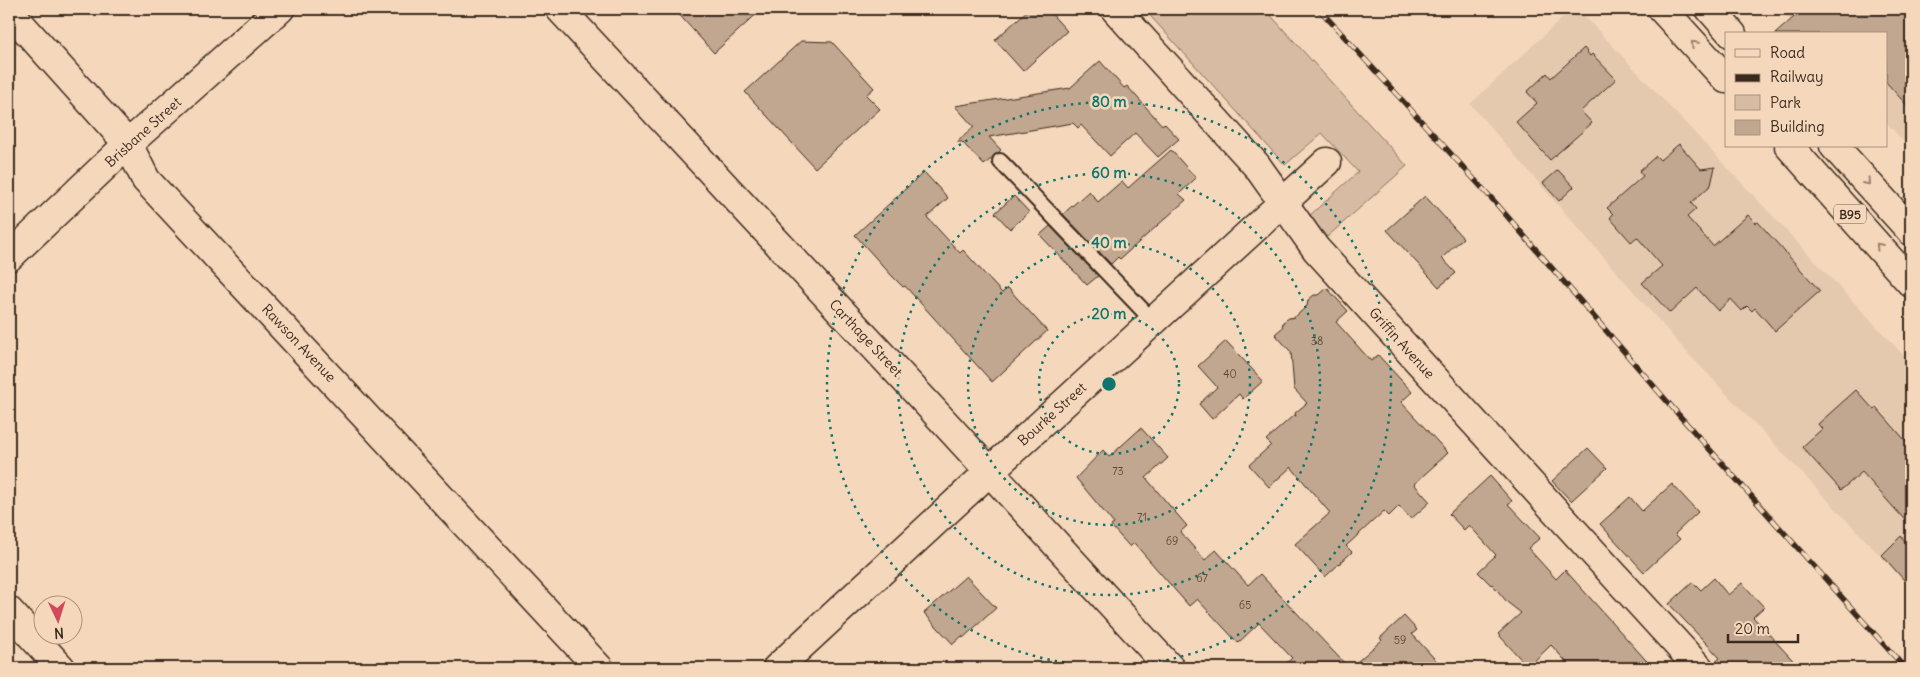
<svg xmlns="http://www.w3.org/2000/svg" width="1920" height="677" font-family="Delius,sans-serif">
<style>
.built{fill:#e5c9af}
.green{fill:#d7bca3;stroke:#897360}
.building{fill:#c1a790;stroke:#3b2a1e}
.lines{fill:none;stroke-linecap:round;stroke-linejoin:round}
.service-casing{stroke:#3b2a1e;stroke-width:18}
.minor-casing{stroke:#3b2a1e;stroke-width:31}
.primary-casing{stroke:#3b2a1e;stroke-width:31}
.service{stroke:#f5d8bc;stroke-width:14}
.minor{stroke:#f5d8bc;stroke-width:28}
.primary{stroke:#f5d8bc;stroke-width:28}
.rail-casing{stroke:#3b2a1e;stroke-width:5.5}
.rail{stroke:#f5d8bc;stroke-width:4;stroke-dasharray:11;stroke-linecap:butt}
.oneway{stroke:#98816d}
.ring{fill:none;stroke:#0f766e;stroke-width:2.5;stroke-dasharray:2.5 5}
.labels{text-anchor:middle;dominant-baseline:central;stroke-width:5;stroke-linejoin:round;paint-order:stroke}
.number-label{font-size:11px;fill:#5c493a}
.shield{fill:#f5d8bc;stroke:#735e4d;stroke-width:1}
.shield-label{font-size:12px;font-weight:bold;fill:#3b2a1e}
.street-label{font-size:14px;fill:#3b2a1e;stroke:#f5d8bc}
.centre{fill:#0f766e;stroke:#f5d8bc;stroke-width:2.5}
.ring-label{font-size:15px;text-anchor:middle;font-weight:bold;fill:#0f766e;stroke:#f5d8bc;stroke-width:5;stroke-linejoin:round;paint-order:stroke}
</style>
<rect width="100%" height="100%" fill="#f5d8bc"/>
<filter id="ink" filterUnits="userSpaceOnUse"><feTurbulence type="fractalNoise" baseFrequency=".02" numOctaves="2"/><feDisplacementMap in="SourceGraphic" scale="10" xChannelSelector="R" yChannelSelector="G"/><feConvolveMatrix kernelMatrix="1 2 1 2 8 2 1 2 1" color-interpolation-filters="sRGB"/></filter>
<g filter="url(#ink)">
<g class="built">
<polygon points="1572,9 1578,9 1911,363 1911,588 1681,346 1470,104"/>
<polygon points="1780,9 1911,9 1911,150 1886,122 1886,34 1804,34"/>
</g>
<polygon class="green" points="1144,9 1265,9 1407,166 1327,237 1309,216 1358,172 1322,133 1285,165"/>
<g class="building">
<polygon points="674,9 762,9 714,53"/>
<polygon points="1029,9 1047,9 1067,31 1023,71 995,40"/>
<polygon points="1803,9 1911,9 1911,110 1886,82 1886,34 1775,34"/>
<polygon points="801,41 832,42 874,88 866,95 880,109 815,168 745,92"/>
<polygon points="1584,48 1590,56 1592,54 1616,79 1581,111 1592,123 1550,160 1516,122 1537,103 1527,92 1547,73 1551,78"/>
<polygon points="1100,61 1124,88 1127,86 1162,125 1164,123 1179,139 1158,157 1135,133 1110,156 1081,125 1078,128 1073,123 989,137 1001,150 984,165 962,142 957,142 974,127 955,106 1070,88"/>
<polygon points="1679,144 1701,169 1715,167 1711,185 1691,203 1696,209 1687,217 1713,246 1748,215 1756,223 1758,222 1820,291 1775,331 1755,308 1752,311 1747,306 1742,311 1731,299 1718,311 1697,288 1670,313 1642,283 1662,266 1637,237 1631,242 1610,218 1613,214 1607,208 1643,176 1639,171 1656,156 1660,160"/>
<polygon points="1171,150 1196,178 1179,194 1186,200 1120,259 1118,257 1111,264 1063,214 1089,191 1098,202 1122,181 1128,188"/>
<polygon points="1558,170 1574,187 1559,201 1543,183"/>
<polygon points="924,172 948,198 927,217 960,253 963,250 1002,293 1008,288 1047,331 992,382 905,286 903,287 892,276 855,235"/>
<polygon points="1014,196 1029,212 1010,229 995,213"/>
<polygon points="1425,196 1463,238 1442,258 1456,273 1439,287 1387,230"/>
<polygon points="1050,226 1098,276 1087,285 1040,235"/>
<polygon points="1327,288 1348,311 1336,322 1371,361 1378,355 1412,392 1401,402 1448,453 1414,484 1430,502 1411,519 1399,506 1389,516 1384,511 1346,546 1352,552 1325,577 1295,544 1330,513 1291,467 1269,487 1249,465 1271,445 1266,440 1294,415 1296,416 1295,413 1307,403 1294,389 1291,352 1275,334 1282,328 1283,322 1289,318 1295,317 1307,306 1308,300 1314,295 1319,295"/>
<polygon points="1226,341 1263,381 1243,399 1239,394 1212,419 1199,404 1217,387 1198,366"/>
<polygon points="1856,390 1874,410 1876,407 1911,447 1911,527 1862,472 1841,490 1802,447 1822,429 1818,424"/>
<polygon points="1141,428 1168,458 1146,478 1187,526 1180,532 1205,560 1216,550 1248,585 1260,574 1349,668 1281,668 1292,658 1259,623 1238,643 1197,599 1189,606 1134,543 1130,547 1111,526 1114,524 1076,478 1103,450 1109,457"/>
<polygon points="1588,448 1607,468 1571,501 1552,481"/>
<polygon points="1490,476 1512,501 1508,504 1540,538 1528,548 1556,579 1565,570 1653,668 1572,668 1551,645 1528,667 1498,634 1521,613 1507,602 1492,584 1491,585 1478,572 1496,555 1469,525 1464,530 1449,514"/>
<polygon points="1672,484 1698,512 1675,534 1680,539 1644,572 1600,524 1630,497 1642,511"/>
<polygon points="1901,536 1911,549 1911,588 1882,555"/>
<polygon points="966,576 996,608 963,638 962,636 953,644 924,613"/>
<polygon points="1714,578 1728,595 1742,583 1764,607 1753,617 1800,668 1714,668 1714,663 1720,658 1669,604 1693,582 1701,590"/>
<polygon points="1404,616 1417,630 1412,634 1443,668 1350,668 1382,640 1380,638"/>
</g>
<g class="lines">
<defs>
<polyline id="service" points="1000,161 1154,322"/>
<g id="minor">
<polyline points="560,9 933,410 1170,668"/>
<polyline points="1115,9 1257,166 1316,249 1699,668"/>
<polyline points="9,11 128,144 146,180 599,668"/>
<polyline points="9,257 128,144 280,9"/>
<polyline points="9,611 61,668"/>
<polyline points="777,668 990,471 1327,162"/>
</g>
<g id="primary">
<polyline points="1662,9 1726,79"/>
<polyline points="1710,9 1732,34"/>
<polyline points="1789,146 1911,283"/>
<polyline points="1834,146 1911,231"/>
</g>
</defs>
<use href="#service" class="service-casing"/>
<use href="#minor" class="minor-casing"/>
<use href="#primary" class="primary-casing"/>
<use href="#service" class="service"/>
<use href="#minor" class="minor"/>
<use href="#primary" class="primary"/>
<defs>
<polyline id="rail" points="1319,9 1494,201 1678,414 1905,668"/>
</defs>
<use href="#rail" class="rail-casing"/>
<use href="#rail" class="rail"/>
</g>
<defs><path id="oneway-chevron" d="M-2-3.5L2.5 0L-2 3.5" fill="none" stroke-width="1.6" stroke-linecap="round" stroke-linejoin="round" transform="scale(1.25)"/></defs>
<g class="oneway">
<use href="#oneway-chevron" transform="translate(1694 44) rotate(-133)"/>
<use href="#oneway-chevron" transform="translate(1867 182) rotate(48)"/>
<use href="#oneway-chevron" transform="translate(1879 246) rotate(-132)"/>
</g>
</g>
<g class="ring">
<circle cx="1109" cy="384" r="70"/>
<circle cx="1109" cy="384" r="141"/>
<circle cx="1109" cy="384" r="211"/>
<circle cx="1109" cy="384" r="282"/>
</g>
<g class="labels">
<g class="number-label">
<text x="1317" y="341">38</text>
<text x="1230" y="374">40</text>
<text x="1118" y="471">73</text>
<text x="1142" y="517">71</text>
<text x="1172" y="541">69</text>
<text x="1202" y="578">67</text>
<text x="1245" y="605">65</text>
<text x="1400" y="640">59</text>
</g>
<rect class="shield" x="1834" y="204.5" width="32" height="19" rx="4"/>
<g class="shield-label">
<text x="1850" y="214">B95</text>
</g>
<g class="street-label">
<text transform="translate(143 132) rotate(-42)">Brisbane Street</text>
<text transform="translate(866 338) rotate(47)">Carthage Street</text>
<text transform="translate(299 343) rotate(47)">Rawson Avenue</text>
<text transform="translate(1402 343) rotate(48)">Griffin Avenue</text>
<text transform="translate(1052 414) rotate(-42)">Bourke Street</text>
</g>
</g>
<circle cx="1109" cy="384" r="8" class="centre"/>
<g class="ring-label">
<text x="1109" y="107">80 m</text>
<text x="1109" y="178">60 m</text>
<text x="1109" y="248">40 m</text>
<text x="1109" y="319">20 m</text>
</g>
<rect width="1920" height="677" fill="none" stroke="#f5d8bc" stroke-width="30"/>
<rect x="15" y="15" width="1890" height="647" fill="none" stroke="#3b2a1e" stroke-width="2" filter="url(#ink)"/>
<rect x="1725" y="32" width="162" height="115" fill="#f5d8bc" stroke="#ab927d"/>
<rect x="1735" y="49" width="25" height="8" fill="#f5d8bc" stroke="#ab927d"/>
<text x="1770" y="58" font-size="15" fill="#3b2a1e">Road</text>
<rect x="1735" y="74" width="25" height="8" fill="#3b2a1e" stroke="#ab927d"/>
<text x="1770" y="82" font-size="15" fill="#3b2a1e">Railway</text>
<rect x="1735" y="95" width="25" height="15" fill="#d7bca3" stroke="#ab927d"/>
<text x="1770" y="108" font-size="15" fill="#3b2a1e">Park</text>
<rect x="1735" y="120" width="25" height="15" fill="#c1a790" stroke="#ab927d"/>
<text x="1770" y="132" font-size="15" fill="#3b2a1e">Building</text>
<g transform="translate(58 620) rotate(176)"><circle r="24" fill="#f5d8bc" stroke="#ab927d"/>
<path d="M0-4L9 19L0 12L-9 19Z" fill="#d1495b"/>
<text y="-8" font-size="14" font-weight="bold" text-anchor="middle" fill="#3b2a1e">N</text>
</g>
<path d="M1728 634v8h70v-8" fill="none" stroke="#3b2a1e" stroke-width="2.5"/>
<text x="1735" y="634" font-size="15" fill="#3b2a1e" stroke="#f5d8bc" stroke-width="4" paint-order="stroke">20 m</text>
</svg>
